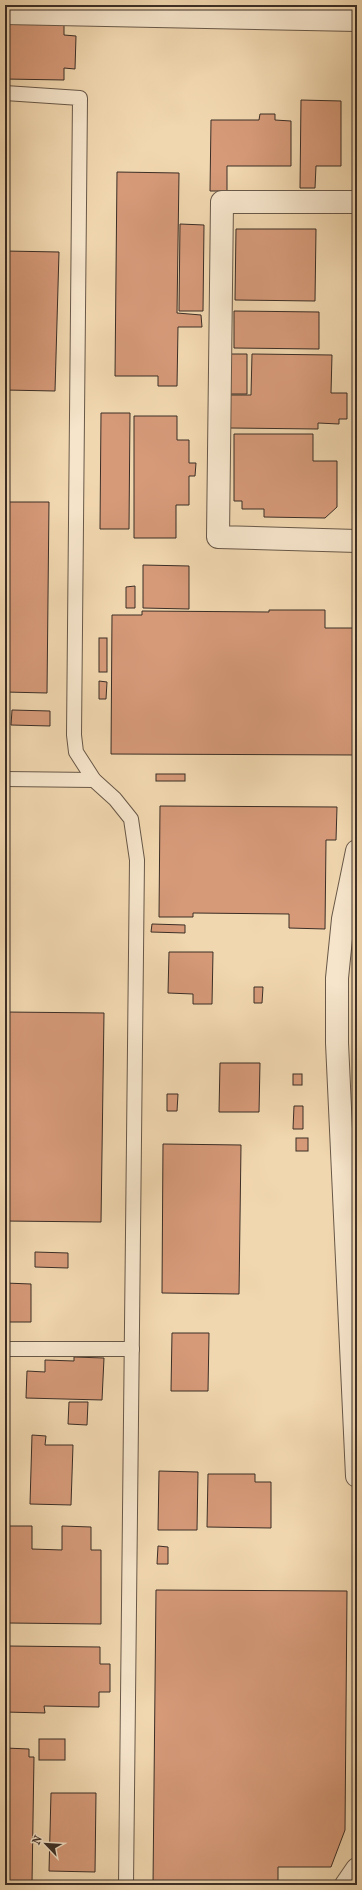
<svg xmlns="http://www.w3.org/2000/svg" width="362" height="1890" font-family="'IM FELL French Canon',serif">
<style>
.building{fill:#d69a79;stroke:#3b2e26}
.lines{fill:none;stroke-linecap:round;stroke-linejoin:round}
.service-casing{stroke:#685848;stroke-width:16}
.minor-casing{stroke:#685848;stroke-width:24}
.service{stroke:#f6e5cb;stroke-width:14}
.minor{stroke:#f6e5cb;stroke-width:22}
</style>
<rect width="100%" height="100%" fill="#f1d7af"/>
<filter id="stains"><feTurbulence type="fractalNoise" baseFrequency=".005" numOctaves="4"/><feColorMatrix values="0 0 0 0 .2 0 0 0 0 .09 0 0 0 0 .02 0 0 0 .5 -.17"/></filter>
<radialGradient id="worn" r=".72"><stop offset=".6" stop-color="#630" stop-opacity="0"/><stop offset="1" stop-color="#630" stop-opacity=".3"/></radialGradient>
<g class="building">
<polygon points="5,24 64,24 64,35 76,36 75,69 64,68 64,80 5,79"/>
<polygon points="301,100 341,101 341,166 316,166 315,188 300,188"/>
<polygon points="260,114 275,114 275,120 291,121 291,166 227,166 227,191 210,191 211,120 259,120"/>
<polygon points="117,172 179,173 177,313 201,315 202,327 178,327 177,386 158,386 158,376 115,376"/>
<polygon points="180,224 204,225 203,311 179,311"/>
<polygon points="236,229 316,229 315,301 235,300"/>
<polygon points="5,251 59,252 55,391 5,390"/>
<polygon points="234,311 319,312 319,349 234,348"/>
<polygon points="231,354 247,354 247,394 230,394"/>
<polygon points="252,354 332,355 331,393 347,393 347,419 339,419 339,424 318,423 318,429 230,428 230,395 251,395"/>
<polygon points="101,413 130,413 129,529 100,529"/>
<polygon points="134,416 177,416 177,440 189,440 189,463 196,463 195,476 189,476 189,505 176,505 176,538 134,538"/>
<polygon points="234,434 313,434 313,461 337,461 337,507 325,518 264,517 264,509 242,509 242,501 234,501"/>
<polygon points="5,502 49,502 47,693 5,692"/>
<polygon points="143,565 189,566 189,609 143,608"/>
<polygon points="135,586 135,608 126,608 126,587"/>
<polygon points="269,610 325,610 325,628 357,628 357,755 111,754 112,615 142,615 142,611 269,612"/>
<rect x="99" y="638" width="8" height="34"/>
<polygon points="99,681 107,682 106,699 99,699"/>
<polygon points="12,710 50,711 50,726 11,725"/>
<rect x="156" y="774" width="29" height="7"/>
<polygon points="160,806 337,807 336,840 326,840 325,929 289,928 289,914 193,913 193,917 159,917"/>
<polygon points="152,924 185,925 185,933 151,932"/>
<polygon points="169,952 213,952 212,1004 193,1004 193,994 168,993"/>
<polygon points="254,987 263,987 262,1003 254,1003"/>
<polygon points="5,1012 104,1013 101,1222 5,1221"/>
<polygon points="220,1063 260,1063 259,1112 219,1112"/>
<rect x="293" y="1074" width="9" height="11"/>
<polygon points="167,1094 178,1094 177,1111 167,1111"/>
<polygon points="294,1106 303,1106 303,1129 293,1129"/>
<rect x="296" y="1138" width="12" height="13"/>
<polygon points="163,1144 241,1145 239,1294 162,1293"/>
<polygon points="35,1252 68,1253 68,1268 35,1267"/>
<polygon points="5,1283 31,1284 31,1322 5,1322"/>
<polygon points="172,1333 209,1333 208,1391 171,1391"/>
<polygon points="74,1357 104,1358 102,1400 26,1398 27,1371 45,1372 45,1360 74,1361"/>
<polygon points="69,1402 88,1402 87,1425 68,1424"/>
<polygon points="32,1435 46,1436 45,1445 73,1445 71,1505 30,1504"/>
<polygon points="159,1471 198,1472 197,1530 158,1530"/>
<polygon points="208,1474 255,1474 255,1482 271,1482 271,1528 207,1527"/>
<polygon points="5,1526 32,1526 32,1549 62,1550 62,1526 91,1527 91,1550 101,1550 101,1624 8,1623 8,1646 100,1647 100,1664 110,1664 110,1692 99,1692 99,1707 44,1706 45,1713 5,1712"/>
<polygon points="158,1546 168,1547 168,1564 157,1564"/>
<polygon points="156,1590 347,1591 345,1830 331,1867 278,1867 278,1885 153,1885"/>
<rect x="39" y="1739" width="26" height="21"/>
<polygon points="5,1748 29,1749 29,1757 34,1757 32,1883 5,1882"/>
<polygon points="51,1793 96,1793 95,1872 49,1871"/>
</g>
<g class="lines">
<defs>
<g id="service">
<polyline points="5,93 80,98 74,735 76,752 94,780 115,799 131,819 137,860 126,1885"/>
<polyline points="5,779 94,780"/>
<polyline points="5,1349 132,1349"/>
</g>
<g id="minor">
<polyline points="5,13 357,20"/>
<polyline points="357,202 222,202 218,537 357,541"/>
<polyline points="357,851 343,919 337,978 337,1043 357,1476"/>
<polyline points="346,1885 357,1869"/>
</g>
</defs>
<use href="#service" class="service-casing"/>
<use href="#minor" class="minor-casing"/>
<use href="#service" class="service"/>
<use href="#minor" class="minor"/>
</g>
<rect width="362" height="1890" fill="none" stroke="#f1d7af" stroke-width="20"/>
<rect x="6" y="6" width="350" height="1878" fill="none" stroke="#3b2e26" stroke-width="2"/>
<rect x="10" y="10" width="342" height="1870" fill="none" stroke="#3b2e26"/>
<g transform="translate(46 1844) rotate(295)" stroke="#f6e5cb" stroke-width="3" paint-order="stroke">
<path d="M0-3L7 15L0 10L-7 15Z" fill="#3b2e26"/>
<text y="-6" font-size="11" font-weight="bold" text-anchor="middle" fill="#3b2e26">N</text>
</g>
<rect width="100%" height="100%" filter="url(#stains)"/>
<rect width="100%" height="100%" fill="url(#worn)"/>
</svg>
